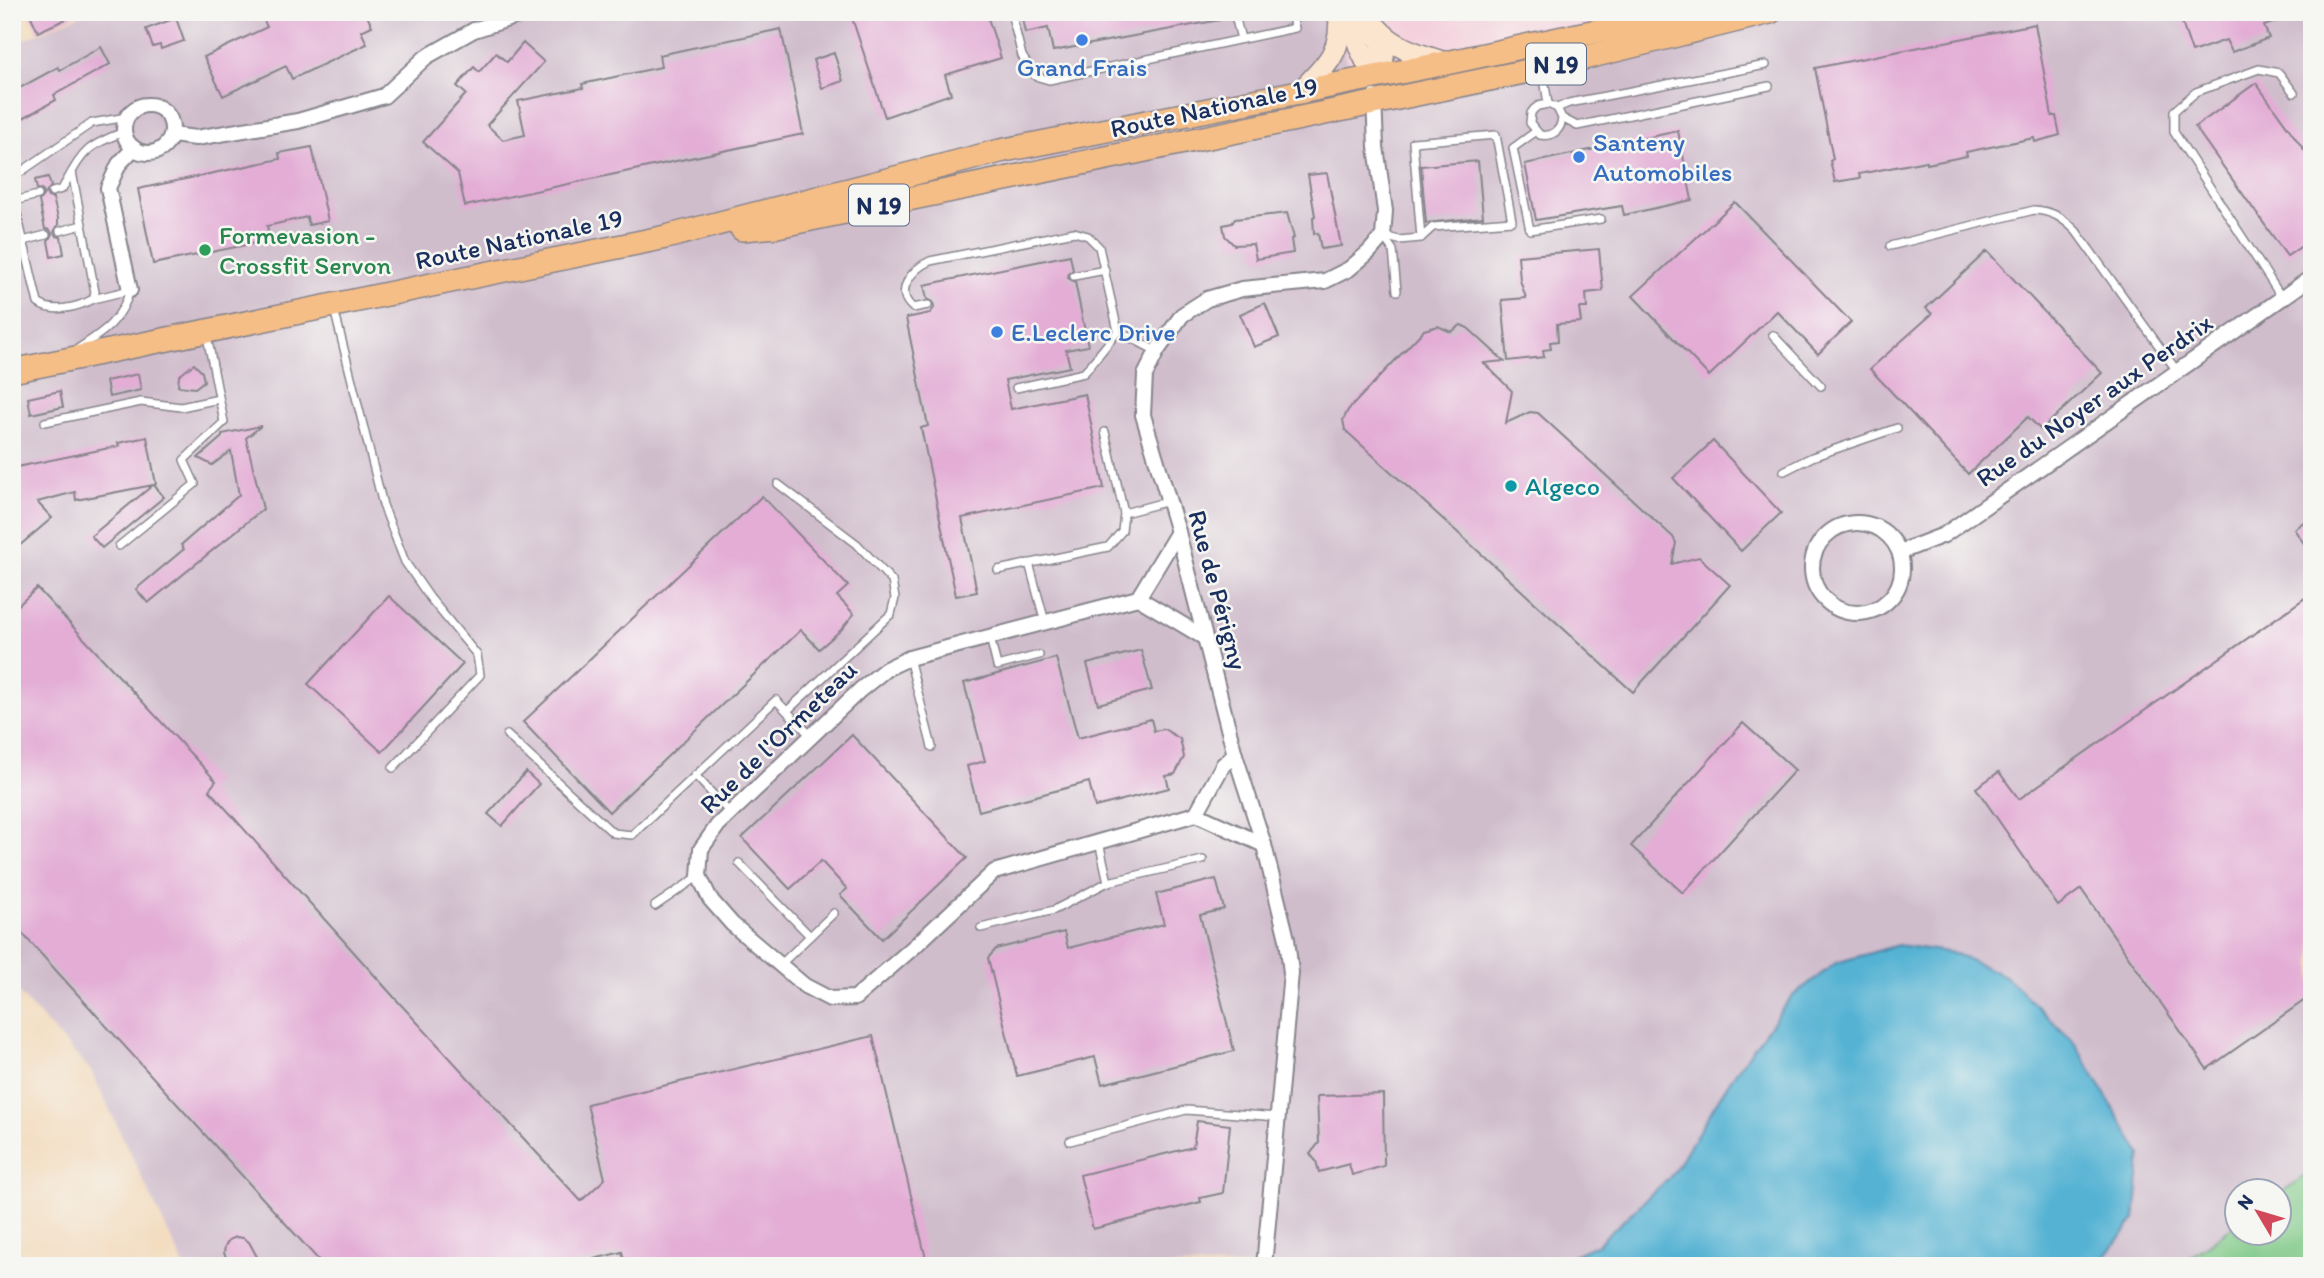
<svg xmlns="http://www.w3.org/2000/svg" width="2324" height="1278" font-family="Itim,sans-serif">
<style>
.built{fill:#f4cfdc}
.industrial{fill:#d0bdcc;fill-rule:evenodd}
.green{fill:#7dc885;stroke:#4c7c72;stroke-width:2}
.water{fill:#54b2d3;stroke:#387098;stroke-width:2}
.building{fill:#e3add5}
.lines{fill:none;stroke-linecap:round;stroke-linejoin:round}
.lane-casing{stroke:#87848c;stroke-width:10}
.street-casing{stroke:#87848c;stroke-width:18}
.secondary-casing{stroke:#87848c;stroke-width:24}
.primary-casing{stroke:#87848c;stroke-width:26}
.lane{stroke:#fff;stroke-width:7}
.street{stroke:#fff;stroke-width:14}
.secondary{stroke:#fbe5cf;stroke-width:21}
.primary{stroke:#f6be87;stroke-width:23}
.shop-dot{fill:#3f7fe0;stroke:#f6f6f2;stroke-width:2.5}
.leisure-dot{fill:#2e9e5b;stroke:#f6f6f2;stroke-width:2.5}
.culture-dot{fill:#0f9aa8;stroke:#f6f6f2;stroke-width:2.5}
.labels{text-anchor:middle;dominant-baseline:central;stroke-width:5;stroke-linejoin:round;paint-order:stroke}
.shield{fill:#f6f6f2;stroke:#5d6b8a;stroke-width:2}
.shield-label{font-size:24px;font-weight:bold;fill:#1b2f5e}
.shop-label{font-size:26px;fill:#366cbe;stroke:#f6f6f2;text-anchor:start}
.street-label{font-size:26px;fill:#1b2f5e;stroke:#f6f6f2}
.leisure-label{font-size:26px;fill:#27864d;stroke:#f6f6f2;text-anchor:start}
.culture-label{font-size:26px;fill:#0d838f;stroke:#f6f6f2;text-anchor:start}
</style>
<rect width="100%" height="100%" fill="#f6f6f2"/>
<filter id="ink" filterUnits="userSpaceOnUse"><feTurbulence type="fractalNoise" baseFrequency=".0143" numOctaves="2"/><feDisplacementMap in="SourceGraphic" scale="14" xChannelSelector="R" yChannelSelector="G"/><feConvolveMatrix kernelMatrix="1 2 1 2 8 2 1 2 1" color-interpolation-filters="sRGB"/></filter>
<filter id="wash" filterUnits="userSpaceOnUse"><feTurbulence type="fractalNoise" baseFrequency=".00686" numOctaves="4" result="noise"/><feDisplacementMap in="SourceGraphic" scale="28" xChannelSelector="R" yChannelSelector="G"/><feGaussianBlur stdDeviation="1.57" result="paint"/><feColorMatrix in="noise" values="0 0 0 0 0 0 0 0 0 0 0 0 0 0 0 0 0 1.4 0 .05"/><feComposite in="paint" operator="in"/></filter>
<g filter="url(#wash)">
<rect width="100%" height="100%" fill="#f3dabb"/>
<polygon class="built" points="1332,12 1665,12 1350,70"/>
<path class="industrial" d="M87 12H1332L1350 70 1665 12H2312V1266H184L91 1071 12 986V45ZM2236 1190H2278V1232H2236Z"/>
<polygon class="green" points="2312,1171 2312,1266 2178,1266 2236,1224 2236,1232 2278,1232 2279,1194"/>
<polygon class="water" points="1898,945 1954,953 2007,977 2074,1042 2141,1155 2135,1219 2098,1266 1550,1266 1598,1244 1671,1176 1733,1076 1791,997 1836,963"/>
<g id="blocks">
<g class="building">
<polygon points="29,12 81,12 38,32"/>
<polygon points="260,12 365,12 372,26 361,31 367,44 292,79 286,66 223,96 204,57 267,27"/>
<polygon points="850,12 986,12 1001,58 945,75 951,94 885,117"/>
<polygon points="1021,12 1219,12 1220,20 1053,51 1048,28 1025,33"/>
<polygon points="2217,12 2297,12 2297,14 2264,26 2269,38 2232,52 2226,40 2192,52 2182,23"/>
<polygon points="176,18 184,41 161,49 160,45 153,47 146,29"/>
<polygon points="2035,24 2052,116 2056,116 2060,135 2035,142 2034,138 1966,152 1967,156 1927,164 1926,161 1859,174 1860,178 1835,182 1830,161 1833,159 1815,68"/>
<polygon points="781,29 803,134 465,206 458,173 423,142 466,94 457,86 474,67 479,72 496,53 507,62 523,43 544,62 487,125 503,140 525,135 518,101 583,88 582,84 661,67 659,55"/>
<polygon points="101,47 110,64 54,95 56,100 12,124 12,92 58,67 60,70"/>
<polygon points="834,53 843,81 822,88 813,60"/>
<polygon points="2256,83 2312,161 2312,239 2287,256 2195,127"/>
<polygon points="1678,131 1692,200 1624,215 1622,206 1536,220 1525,164"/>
<polygon points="312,147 328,221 309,225 307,217 267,226 270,240 153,264 138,189 280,159 279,153"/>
<polygon points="1478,161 1483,217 1426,223 1421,166"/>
<polygon points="1327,173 1341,246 1321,249 1318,233 1314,234 1313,217 1315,216 1308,175"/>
<polygon points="48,177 51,186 46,193 48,197 53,198 58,218 58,225 54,232 56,236 61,237 64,254 51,257 48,241 52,234 50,230 45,229 39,201 44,194 42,190 37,189 35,180"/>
<polygon points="1735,202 1851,322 1818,354 1777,311 1709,376 1633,296"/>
<polygon points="1287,213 1294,238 1291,239 1293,253 1256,259 1253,244 1234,245 1225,236 1223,225 1232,223 1235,219"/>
<polygon points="1599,249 1603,291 1586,293 1587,308 1579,308 1581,322 1557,324 1558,341 1550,342 1551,349 1543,350 1544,357 1508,361 1502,300 1526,298 1520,280 1518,256"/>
<polygon points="1987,251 2102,373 2041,430 2028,417 1968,474 1870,369 1932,314 1926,308"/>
<polygon points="1070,255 1073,270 1069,273 1068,278 1075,282 1088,346 1066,350 1070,367 1005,380 1011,409 1085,394 1104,488 962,518 977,592 956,596 921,428 928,426 906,318 930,313 934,308 933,302 927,299 924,285"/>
<polygon points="1265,303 1279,337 1254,347 1240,314"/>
<polygon points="1461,325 1468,328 1504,361 1484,363 1512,391 1506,423 1530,412 1538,413 1673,537 1676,543 1672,564 1699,557 1730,585 1633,692 1345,430 1343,420 1348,410 1424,330 1438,326 1451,332"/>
<polygon points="194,364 202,372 204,381 195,388 178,386 179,376"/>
<polygon points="138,374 141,390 109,397 106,381"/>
<polygon points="60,391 63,407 31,414 28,398"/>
<polygon points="261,426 246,438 263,509 148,603 136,589 184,549 181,545 239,495 231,451 212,465 198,458 222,437 222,434"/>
<polygon points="147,437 156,484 154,485 164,497 102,548 91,536 153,485 76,500 75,492 37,502 52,518 12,552 12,468 119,446 118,443"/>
<polygon points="1713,441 1781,513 1741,551 1673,478"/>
<polygon points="762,496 848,586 837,596 854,614 841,630 819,649 801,630 609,812 523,722"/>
<polygon points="2312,516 2312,555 2294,529"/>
<polygon points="37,588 216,781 209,790 393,996 581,1201 605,1179 587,1104 873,1036 927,1263 913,1266 626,1266 622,1252 566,1266 324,1266 12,922 12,611"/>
<polygon points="2312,593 2312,995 2207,1069 2081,889 2058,906 1976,788 1999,772 2019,799"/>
<polygon points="389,596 463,664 382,752 308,684"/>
<polygon points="1141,650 1152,690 1098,704 1087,664"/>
<polygon points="1056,658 1078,738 1151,719 1154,731 1164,729 1180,739 1184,757 1175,774 1166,776 1169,788 1095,807 1089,782 979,811 967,766 985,761 964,683"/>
<polygon points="1743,723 1795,770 1683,893 1631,846"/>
<polygon points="852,735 967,858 882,939 840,895 847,889 821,861 790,889 742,838"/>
<polygon points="526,772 539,784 502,826 488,814"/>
<polygon points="1216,879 1224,909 1200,915 1234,1051 1102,1084 1095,1057 1017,1076 988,958 996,949 1064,932 1068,948 1164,924 1156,894"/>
<polygon points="1383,1094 1384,1166 1352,1175 1349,1164 1319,1172 1316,1161 1310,1154 1319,1143 1317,1096"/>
<polygon points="1197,1121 1230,1125 1223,1193 1200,1198 1201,1202 1093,1229 1080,1175 1193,1147"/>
<polygon points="236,1237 243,1238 249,1242 262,1266 234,1266 227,1259 224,1253 225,1246 229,1240"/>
</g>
</g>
</g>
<g filter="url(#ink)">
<use href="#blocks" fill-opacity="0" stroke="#87848c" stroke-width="2"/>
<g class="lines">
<defs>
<g id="lane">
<polyline points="1011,12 1022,56 1035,76 1049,80 1295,28 1290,12"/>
<polyline points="1234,12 1241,39"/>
<polyline points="1543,72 1548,104"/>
<polyline points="1557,108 1569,103 1766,65"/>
<path d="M1562 118C1561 131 1552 137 1540 135L1530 123 1531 113 1534 109 1538 106 1548 104 1557 108 1562 118 1577 126 1769 86"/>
<polyline points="1535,132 1513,148 1530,230 1601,219"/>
<polyline points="12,178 92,123 127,117"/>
<path d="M52 192 62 189C83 153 83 147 124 132"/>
<path d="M38 195 14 201 38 303C52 314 79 307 93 299L95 292 72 172"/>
<polyline points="60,231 82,225"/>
<polyline points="1383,236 1399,240 1421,238 1433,227 1512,221 1496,135 1413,142 1421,238"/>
<polyline points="1383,236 1393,250 1397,291"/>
<polyline points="23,241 46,235"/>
<path d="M1890 246 2034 210C2053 211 2063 218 2076 231L2177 371"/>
<polyline points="1074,276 1105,270"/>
<polyline points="2282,298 2174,132 2174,111 2196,92 2259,69 2279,73 2294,93"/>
<path d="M928 305 913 308C893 292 912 269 930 261L1074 232 1088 236 1099 247 1118 331 1156 351"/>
<polyline points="334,309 383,505 405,562 430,598 477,655 480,675 393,768"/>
<polyline points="1773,335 1821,386"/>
<path d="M76 350C102 333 121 322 130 290L93 299"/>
<polyline points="1016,388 1084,373 1118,331"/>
<polyline points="45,422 141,402 181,407 219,399"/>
<polyline points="1784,471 1812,457 1897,428"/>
<polyline points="778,484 857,544 892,581 895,598 891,614 787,711"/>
<polyline points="1124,513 1169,501"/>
<polyline points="119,546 195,484 184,460 224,422 207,336"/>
<polyline points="1029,563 1045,622"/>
<polyline points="998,570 1108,547 1122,531 1124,513 1105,432"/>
<polyline points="990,637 997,666 1039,655"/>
<polyline points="909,658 932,747"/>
<polyline points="507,735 613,833 632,835 776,700 811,736"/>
<polyline points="695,775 730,813"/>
<polyline points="1099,842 1108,882"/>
<polyline points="739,863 810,936"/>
<polyline points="655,906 699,876"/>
<polyline points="981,928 1054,910 1108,882 1203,860"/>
<polyline points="780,965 834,913"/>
<polyline points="1070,1141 1186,1110 1278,1117"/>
</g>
<g id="street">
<circle cx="148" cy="129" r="24"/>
<polyline points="172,135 196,138 298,121 384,96 426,57 474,30 530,12"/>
<polyline points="130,290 108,188 119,164 134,148"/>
<circle cx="1857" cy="568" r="45"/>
<polyline points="1178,532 1138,598 909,658 886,669 860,690 718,825 701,849 699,876 710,899 732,924 805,986 830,999 855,998 916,945 994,872 1196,814 1264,845"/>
<polyline points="1900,552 1944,535 2312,277"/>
<polyline points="1138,598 1205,638"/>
<polyline points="1196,814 1223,765 1235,755"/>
<polyline points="1264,1266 1291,973 1287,939 1264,845 1235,755 1178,532 1143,415 1145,375 1157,351 1182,315 1207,299 1242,289 1325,281 1349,269 1369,252 1383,236 1385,211 1376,147 1374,97"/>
</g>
<g id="secondary">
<path d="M1348 12 1360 48 1374 77C1394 50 1378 40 1365 12"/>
<path d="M1376 27C1395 49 1420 55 1446 63"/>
<path d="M1301 91C1326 66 1344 50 1339 12"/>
</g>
<g id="primary">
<polyline points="742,229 777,226 1543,68 1770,12"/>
<polyline points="12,371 666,237 1000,151 1446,63 1686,12"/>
</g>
</defs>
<use href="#lane" class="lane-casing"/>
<use href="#street" class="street-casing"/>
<use href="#secondary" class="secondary-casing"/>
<use href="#primary" class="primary-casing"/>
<use href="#lane" class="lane"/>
<use href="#street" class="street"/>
<use href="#secondary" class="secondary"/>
<use href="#primary" class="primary"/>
</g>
</g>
<g class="shop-dot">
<circle cx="1082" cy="40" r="7"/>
<circle cx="1579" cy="157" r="7"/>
<circle cx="997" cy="332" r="7"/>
</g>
<circle class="leisure-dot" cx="205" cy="250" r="7"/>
<circle class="culture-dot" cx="1511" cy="486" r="7"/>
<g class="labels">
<g class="shield">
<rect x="1526" y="43.5" width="60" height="41" rx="5"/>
<rect x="849" y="184.5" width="60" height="41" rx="5"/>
</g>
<g class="shield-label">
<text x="1556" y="64">N 19</text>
<text x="879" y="205">N 19</text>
</g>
<g class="shop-label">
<text x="1082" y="67" text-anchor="middle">Grand Frais</text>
<text x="1593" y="142">Santeny<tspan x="1593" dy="30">Automobiles</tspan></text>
<text x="1011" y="332">E.Leclerc Drive</text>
</g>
<g class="street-label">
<text transform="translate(1214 107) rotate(-12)">Route Nationale 19</text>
<text transform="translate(519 239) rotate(-12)">Route Nationale 19</text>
<text transform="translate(2094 400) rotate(-35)">Rue du Noyer aux Perdrix</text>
<text transform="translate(1218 590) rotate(75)">Rue de Périgny</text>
<text transform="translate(778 737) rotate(-44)">Rue de l'Ormeteau</text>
</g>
<g class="leisure-label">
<text x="219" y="235">Formevasion -<tspan x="219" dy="30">Crossfit Servon</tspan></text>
</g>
<g class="culture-label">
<text x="1525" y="486">Algeco</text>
</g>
</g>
<rect width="2324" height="1278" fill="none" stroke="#f6f6f2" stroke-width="42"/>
<g transform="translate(2258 1212) rotate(308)"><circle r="33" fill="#f6f6f2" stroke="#9ea6b7" stroke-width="2"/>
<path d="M0-5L12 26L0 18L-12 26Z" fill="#d1495b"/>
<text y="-10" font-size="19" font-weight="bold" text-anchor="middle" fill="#1b2f5e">N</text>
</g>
</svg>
